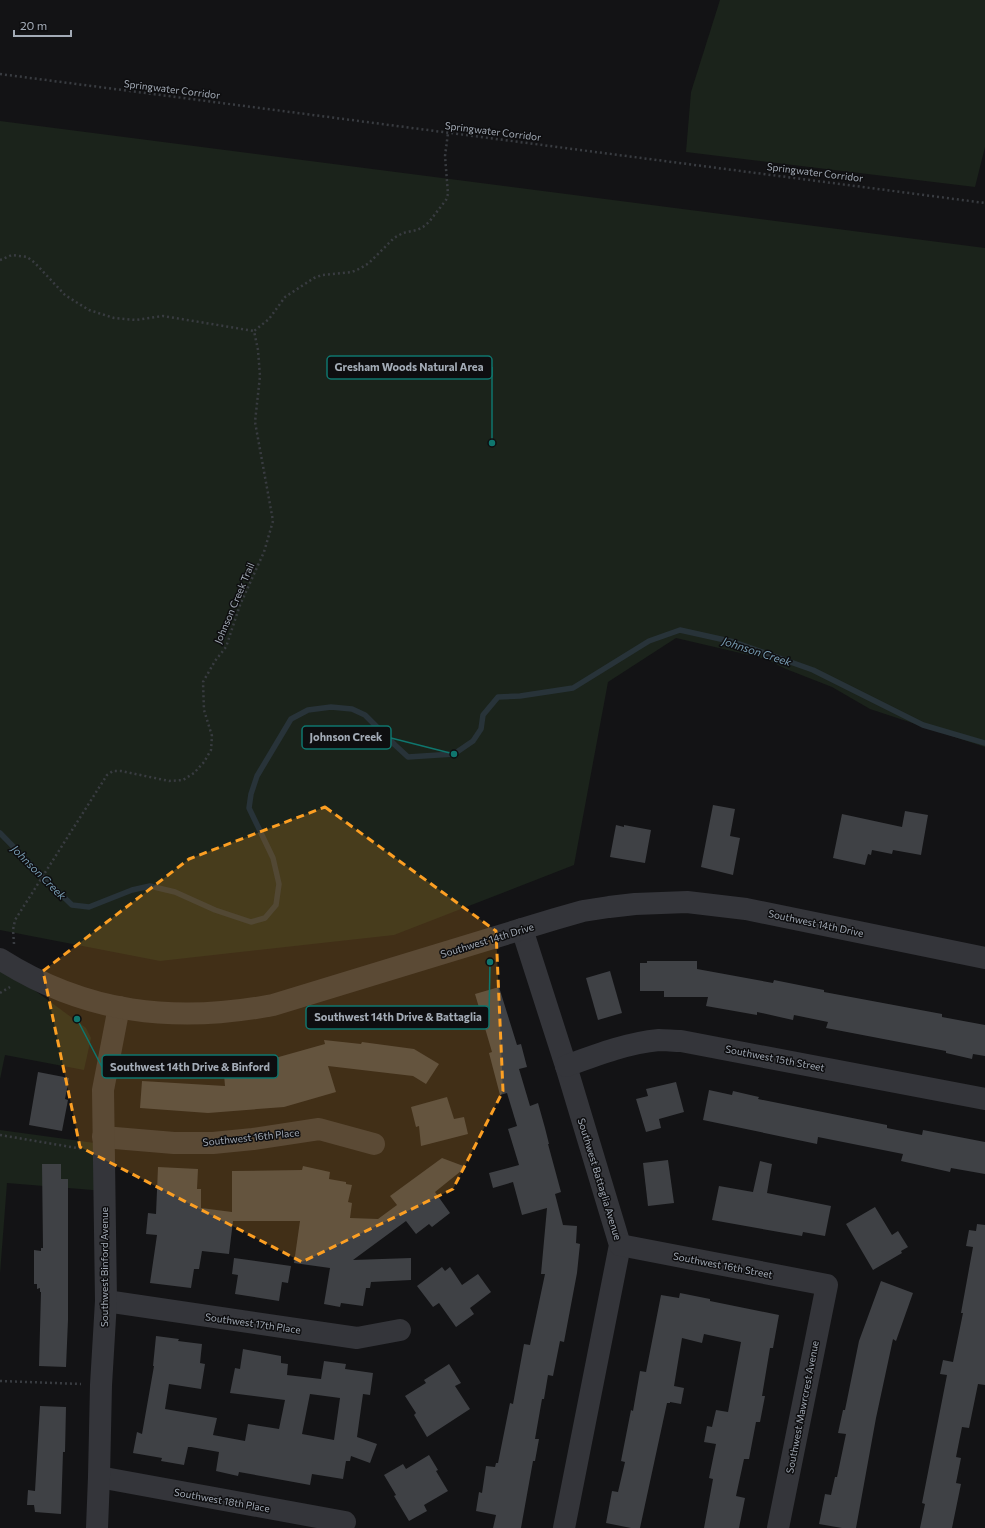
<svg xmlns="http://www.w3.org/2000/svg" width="985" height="1528" font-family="Commissioner,sans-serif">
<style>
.green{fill:#1b231b}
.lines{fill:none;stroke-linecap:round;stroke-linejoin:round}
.stream{stroke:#283339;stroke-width:5.5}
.building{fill:#3f4145;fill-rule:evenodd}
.path{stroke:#393c41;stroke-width:2.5;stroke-dasharray:2 3;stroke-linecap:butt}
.minor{stroke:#34353a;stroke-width:22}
.tertiary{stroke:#34353a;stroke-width:22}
.marked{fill:#fc9f23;fill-opacity:0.2;stroke:#fc9f23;stroke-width:3;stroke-dasharray:8 5;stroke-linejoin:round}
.labels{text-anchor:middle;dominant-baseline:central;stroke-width:3;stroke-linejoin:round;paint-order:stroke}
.street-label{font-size:10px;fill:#a3abb6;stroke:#0e0e10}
.water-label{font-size:11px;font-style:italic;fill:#789db3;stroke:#0e0e10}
.leader{fill:none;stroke:#0f766e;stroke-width:1.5}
.callout-dot{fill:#0f766e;stroke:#0e0e10;stroke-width:1.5}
.callout{fill:#0e0e10;stroke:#0f766e;stroke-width:1.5}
.callout-label{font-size:11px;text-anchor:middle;font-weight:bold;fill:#a3abb6}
</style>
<rect width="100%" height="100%" fill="#131315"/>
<g class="green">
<polygon points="720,0 985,0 985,147 975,187 686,152 691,92"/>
<polygon points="0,121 985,248 985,747 870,709 832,687 786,669 766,659 676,638 608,682 574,865 394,935 160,961 0,930"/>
<polygon points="0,965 86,1028 91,1038 84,1070 5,1055 0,1079"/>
<polygon points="0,1130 95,1143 105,1191 7,1183 0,1274"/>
</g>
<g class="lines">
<polyline class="stream" points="0,833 39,873 72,905 89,907 132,890 150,886 175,892 215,910 251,922 265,918 276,905 279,884 273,858 249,808 251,794 257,776 291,719 308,710 331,707 352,709 365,715 395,745 408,757 454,754 473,741 481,729 483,715 498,697 520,696 573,688 649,641 680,630 734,642 813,670 923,725 985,743"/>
</g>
<g class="building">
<polygon points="713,805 735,809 730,836 740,838 733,875 701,867"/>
<polygon points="905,811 928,815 921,855 893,850 892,854 872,850 871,855 868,854 865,865 833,858 842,814 902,827"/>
<polygon points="616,825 624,827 624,825 651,830 645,863 610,857"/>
<polygon points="647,961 697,961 697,969 773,983 774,980 824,990 824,992 942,1014 942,1017 985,1025 985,1056 973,1054 972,1059 946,1053 946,1051 826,1028 828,1022 794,1015 793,1020 757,1012 757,1015 706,1006 708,997 664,997 664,991 640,991 640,963 647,963"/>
<polygon points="610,971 622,1013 598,1020 586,978"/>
<polygon points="499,987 517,1045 521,1044 527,1067 519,1069 530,1106 538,1103 545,1128 549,1144 548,1144 561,1192 555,1194 563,1225 577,1226 576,1243 580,1244 577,1273 564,1342 560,1341 553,1376 548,1375 544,1399 542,1399 535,1439 539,1439 535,1461 533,1461 521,1528 493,1528 496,1515 476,1511 479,1492 482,1493 486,1466 495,1467 496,1463 498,1463 510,1403 513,1404 524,1344 530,1345 545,1274 541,1274 547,1208 522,1215 513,1182 493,1188 489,1173 519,1165 508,1129 517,1126 507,1093 500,1095 489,1053 492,1052 475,994"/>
<polygon points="324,1040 361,1044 362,1042 414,1049 439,1064 426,1084 413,1076 328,1066 336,1092 284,1107 208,1113 140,1108 142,1081 225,1086 223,1063 268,1060 325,1044"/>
<polygon points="38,1072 69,1078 65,1099 68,1100 62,1131 29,1125"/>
<polygon points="676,1082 684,1112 659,1119 661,1128 646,1132 636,1099 648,1096 646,1089"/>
<polygon points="709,1090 732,1095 733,1091 759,1097 758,1099 887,1125 887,1128 922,1135 923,1130 985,1142 985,1174 951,1168 950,1172 901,1161 903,1154 818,1137 817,1144 703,1120"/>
<polygon points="447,1097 454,1119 464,1117 468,1134 421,1146 419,1126 416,1127 411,1107"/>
<polygon points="442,1158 466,1167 435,1192 450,1213 432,1227 429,1224 416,1234 406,1221 353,1260 411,1258 411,1280 371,1282 370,1288 366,1288 363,1306 341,1303 340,1307 324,1304 330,1268 294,1263 300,1221 233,1221 229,1254 202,1251 199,1269 194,1269 191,1288 150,1283 157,1235 146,1234 148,1213 156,1214 158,1167 198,1169 197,1189 201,1189 201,1208 232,1212 232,1171 302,1170 303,1166 330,1172 329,1179 346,1182 346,1184 352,1185 348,1202 352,1203 350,1218 378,1219 397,1205 390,1196"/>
<polygon points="668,1160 674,1203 648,1206 643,1163"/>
<polygon points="760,1161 772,1164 767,1193 831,1206 825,1236 803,1232 802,1236 712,1220 719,1186 753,1192"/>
<polygon points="42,1164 61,1164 61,1179 68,1179 68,1320 66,1367 39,1366 41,1292 40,1292 40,1288 37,1289 37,1284 34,1284 34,1250 41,1251 41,1248 43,1248"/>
<polygon points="875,1207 892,1235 898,1231 908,1247 901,1251 902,1253 873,1270 846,1224"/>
<polygon points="977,1224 985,1225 985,1385 978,1384 969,1428 962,1427 956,1457 961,1458 956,1483 961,1484 952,1528 920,1528 925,1504 922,1503 947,1375 940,1374 943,1360 953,1362 963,1313 961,1313 973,1247 966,1246 969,1230 976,1231"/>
<polygon points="234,1258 291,1266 288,1283 282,1282 279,1301 235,1294 238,1275 232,1274"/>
<polygon points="442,1267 445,1271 450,1267 462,1285 478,1274 491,1292 470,1308 474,1314 456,1327 439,1303 433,1307 417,1286"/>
<polygon points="881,1281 913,1293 896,1341 893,1339 876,1418 856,1528 842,1528 819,1524 825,1494 831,1495 835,1477 837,1477 846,1434 838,1433 843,1410 845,1410 859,1341"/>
<polygon points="680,1293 710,1299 710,1301 779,1315 773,1348 770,1348 762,1396 765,1396 760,1422 756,1422 749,1459 744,1459 736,1496 745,1498 739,1528 704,1528 713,1479 709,1478 716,1444 704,1442 707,1426 712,1427 716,1410 728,1412 741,1342 704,1334 702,1343 682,1338 674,1386 684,1388 681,1404 670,1402 670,1403 667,1403 640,1528 631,1528 606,1523 612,1491 618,1492 625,1462 621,1461 631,1410 633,1411 640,1371 646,1372 661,1295 679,1298"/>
<path d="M156 1336 179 1339 178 1341 202 1344 200 1363 205 1364 201 1389 169 1384 165 1409 217 1418 213 1435 245 1441 248 1424 279 1429 285 1400 230 1393 235 1368 240 1369 243 1349 281 1356V1363L288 1364 287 1375 321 1379 324 1361 346 1364 345 1369 373 1373 370 1395 363 1394 357 1437 377 1444 370 1463 351 1456 350 1461H346L343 1479 312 1474 310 1485 239 1472 238 1476 216 1471 219 1452 191 1447H188L184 1465 161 1461 162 1458 133 1453 137 1432 142 1434 154 1366H153ZM310 1394 340 1398 334 1440 302 1434Z"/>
<polygon points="449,1364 461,1383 455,1386 470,1409 427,1437 414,1415 416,1413 405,1396 426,1383 424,1380"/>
<polygon points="40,1406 66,1407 65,1452 63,1452 61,1514 35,1512 34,1505 27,1505 28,1490 35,1491"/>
<polygon points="429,1455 438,1470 436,1471 448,1491 424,1505 427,1511 409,1521 394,1496 396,1495 384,1475 403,1464 406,1469"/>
</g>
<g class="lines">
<g class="path">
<polyline points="0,74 985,203"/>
<polyline points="0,260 12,255 27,257 35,263 65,295 76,302 89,310 114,318 136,320 163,316 254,331"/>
<polyline points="14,944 13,930 15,920 107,775 113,771 121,771 169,781 183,780 194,773 204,762 211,750 212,736 204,710 203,682 215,661 226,647 240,605 264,552 273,521 255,422 260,376 258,350 254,331 269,319 285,297 314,278 322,275 352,272 361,268 369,263 394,238 403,233 417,230 423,227 429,222 446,200 448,194 445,156 448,133"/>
<polyline points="0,993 10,987"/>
<polyline points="0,1135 83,1149"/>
<polyline points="0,1381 81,1384"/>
</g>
<g class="minor">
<polyline points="522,929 566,1066 620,1245 564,1528"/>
<path d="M566 1066C596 1055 627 1043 659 1040 666 1040 674 1041 681 1041L985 1099"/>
<polyline points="103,1137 174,1143 213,1143 253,1139 319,1129 374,1144"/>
<polyline points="620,1245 827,1285 778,1528"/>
<polyline points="106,1301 357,1338 400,1330"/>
<polyline points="99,1477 345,1522"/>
<polyline points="97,1528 99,1477 101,1385 106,1301 103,1090 119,1007"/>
</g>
<path class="tertiary" d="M0 959C85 1013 174 1024 273 1005L555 919 583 911 609 907 635 904 687 902 746 909 985 958"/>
</g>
<path class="marked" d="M325 807 496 931 503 1091 453 1189 302 1262 80 1147 43 971 189 859Z"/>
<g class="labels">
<g class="street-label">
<text transform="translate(172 89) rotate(7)">Springwater Corridor</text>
<text transform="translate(493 131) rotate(7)">Springwater Corridor</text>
<text transform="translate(815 172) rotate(7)">Springwater Corridor</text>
<text transform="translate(234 603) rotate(-67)">Johnson Creek Trail</text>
<text transform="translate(816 923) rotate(12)">Southwest 14th Drive</text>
<text transform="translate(487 940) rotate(-17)">Southwest 14th Drive</text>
<text transform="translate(775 1058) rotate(11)">Southwest 15th Street</text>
<text transform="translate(251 1137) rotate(-6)">Southwest 16th Place</text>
<text transform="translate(600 1179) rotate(73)">Southwest Battaglia Avenue</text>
<text transform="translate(723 1265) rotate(11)">Southwest 16th Street</text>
<text transform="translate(104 1267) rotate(-90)">Southwest Binford Avenue</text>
<text transform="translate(253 1323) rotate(8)">Southwest 17th Place</text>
<text transform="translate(802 1407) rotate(-79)">Southwest Mawrcrest Avenue</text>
<text transform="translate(222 1500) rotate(10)">Southwest 18th Place</text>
</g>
<g class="water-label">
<text transform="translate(757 651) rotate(18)">Johnson Creek</text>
<text transform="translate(39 872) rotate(45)">Johnson Creek</text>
</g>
</g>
<path class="leader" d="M492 443L492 367M454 754L391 738M490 962L489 1018M77 1019L102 1067"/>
<g class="callout-dot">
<circle cx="492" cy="443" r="4"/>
<circle cx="454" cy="754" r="4"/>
<circle cx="490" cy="962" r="4"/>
<circle cx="77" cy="1019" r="4"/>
</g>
<g class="callout">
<rect x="327" y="356" width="165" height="23" rx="4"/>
<rect x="302" y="726" width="89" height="23" rx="4"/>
<rect x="306" y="1006" width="183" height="23" rx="4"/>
<rect x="102" y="1055" width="176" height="23" rx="4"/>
</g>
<g class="callout-label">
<text x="409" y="371">Gresham Woods Natural Area</text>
<text x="346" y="741">Johnson Creek</text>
<text x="398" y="1021">Southwest 14th Drive &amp; Battaglia</text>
<text x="190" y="1071">Southwest 14th Drive &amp; Binford</text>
</g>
<path d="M14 30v6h57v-6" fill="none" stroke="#a3abb6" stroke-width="2"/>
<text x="20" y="30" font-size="12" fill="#a3abb6" stroke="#0e0e10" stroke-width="3" paint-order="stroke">20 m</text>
</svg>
